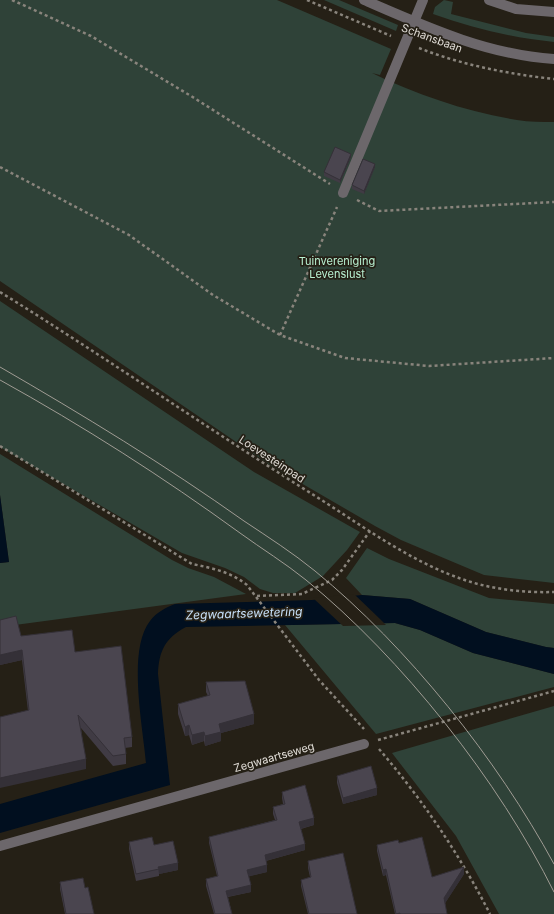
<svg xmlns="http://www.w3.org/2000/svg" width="554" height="914" font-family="Inter,sans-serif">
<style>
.green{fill:#2f4238}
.water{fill:#010f1f}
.pier{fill:#252016}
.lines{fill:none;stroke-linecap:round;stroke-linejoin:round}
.path{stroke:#89847c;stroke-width:2.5;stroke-dasharray:3 3;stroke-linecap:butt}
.minor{stroke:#6c676b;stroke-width:10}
.tram{stroke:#a09c94;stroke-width:1}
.wall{fill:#403b44}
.shaded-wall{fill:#343037}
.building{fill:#4a454f;stroke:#343037}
.labels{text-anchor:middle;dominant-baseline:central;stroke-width:3.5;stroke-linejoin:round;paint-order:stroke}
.street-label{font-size:11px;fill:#e1ddd7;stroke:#252016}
.park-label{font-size:11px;fill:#b9f1d2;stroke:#252016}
.water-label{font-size:12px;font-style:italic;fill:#c8e1fa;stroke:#252016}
</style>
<rect width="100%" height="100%" fill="#252016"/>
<g class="green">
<path d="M0 0H277L391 49 380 75 372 73C417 95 468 112 517 120 529 122 542 122 554 122V583L484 575 401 540 375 526 270 465 0 281Z"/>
<polygon points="324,0 339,0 398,25 396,31"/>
<path d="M444 0 453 2 451 14 526 33 554 37V42C512 38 473 28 433 14L435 7Z"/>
<polygon points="0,301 254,472 360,532 347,550 323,576 295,593 273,593 260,589 244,577 225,568 182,553 0,447"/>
<polygon points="0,454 172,560 188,568 214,577 246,594 0,627 0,563 9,562 0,495"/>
<polygon points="367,548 389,559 489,598 554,604 554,648 546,647 486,632 410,599 362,595 346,578"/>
<polygon points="395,623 420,630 473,653 554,674 554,687 376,734 285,625"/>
<polygon points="554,706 554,914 499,914 456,836 392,753"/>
</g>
<g class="water">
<polygon points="0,495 9,562 0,563"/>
<path d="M362 595 410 599 486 632 546 647 554 648V674L473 653 420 630 395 623 186 627C165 638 159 651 158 674L170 785 0 833V804L146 763C143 727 127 650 150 621 157 612 165 608 175 604L312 600Z"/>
</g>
<polygon class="pier" points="354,594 380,619 386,625 343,626 313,598"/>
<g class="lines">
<g class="path">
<polyline points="12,0 91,36 191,96 330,184"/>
<polyline points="307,0 391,36"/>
<path d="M419 48C462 65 508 74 554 79"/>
<polyline points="0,167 129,235 213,295 280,335 345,358 429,366 554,358"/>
<polyline points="357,200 379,211 554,202"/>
<path d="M0 292C105 357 207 428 312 494 360 524 406 559 459 578 488 589 523 593 554 592"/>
<polyline points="280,335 337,207"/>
<path d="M0 446 192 564C212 568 231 572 247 585L319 680 364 729"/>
<polyline points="257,596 302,594 332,580 342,570 370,531"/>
<polyline points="378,740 554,691"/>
<path d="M379 749C422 799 460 855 490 914"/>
</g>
<g class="minor">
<path d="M364 0C424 26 487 55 554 59"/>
<polyline points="489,0 516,9 554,12"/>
<polyline points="343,193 423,0"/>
<polyline points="0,846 364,744"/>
</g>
<g class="tram">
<path d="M0 367C83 415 165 465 244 521 268 537 293 553 315 571 408 647 497 759 554 864"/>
<path d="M0 380C83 426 163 477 240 533 262 549 285 563 306 580 402 658 499 781 554 892"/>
</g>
</g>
<g class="wall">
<polygon points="351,157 340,183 324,176 324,172"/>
<polygon points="375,167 364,194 352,189 352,185"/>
<polygon points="0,620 21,636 75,652 132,737 132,747 125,748 126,754 126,764 113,766 81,728 86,769 28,711 22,660 0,665"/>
<polygon points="206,682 254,724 221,733 221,741 205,746 204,741 192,745 189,735 185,736 178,714 178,704 208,696 206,692"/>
<polygon points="337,776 377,795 343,804 337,783"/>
<polygon points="282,792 314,825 301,829 305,850 266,861 267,872 249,876 251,892 228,897 232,914 214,914 206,886 206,879 217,876 209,843 209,837 275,820 273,814 273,807 283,804 282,798"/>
<polygon points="129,842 154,845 178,870 159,874 159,876 136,881 129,849"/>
<polygon points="399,843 432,877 464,874 445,903 447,914 395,914 386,875 383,876 377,851 377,845"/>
<polygon points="308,861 357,914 308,914 301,886 301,880 310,877 308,868"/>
<polygon points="60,882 85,888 94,914 65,914 60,889"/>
</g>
<g class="shaded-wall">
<polygon points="351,154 351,157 340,183 340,180"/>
<polygon points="375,164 375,167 364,194 364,191"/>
<polygon points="22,650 22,660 0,665 0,655"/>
<polygon points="254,714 254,724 221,733 221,741 205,746 205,736 219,724"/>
<polygon points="189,725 189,735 185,736 185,727"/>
<polygon points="204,732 204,741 192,745 192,735"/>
<polygon points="86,759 86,769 0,788 0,778"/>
<polygon points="377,788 377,795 343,804 343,798"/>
<polygon points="314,818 314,825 299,829 299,822"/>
<polygon points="305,844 305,850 265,861 265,855"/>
<polygon points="178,863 178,870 159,874 158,867"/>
<polygon points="267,865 267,872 247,877 247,870"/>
<polygon points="464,867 464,874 444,905 444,898"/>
<polygon points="386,869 386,875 383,876 383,870"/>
<polygon points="251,885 251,892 226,897 226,891"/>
</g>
<g class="building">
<polygon points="335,147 351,154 340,180 324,172"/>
<polygon points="363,159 375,164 364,191 352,185"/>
<polygon points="16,616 21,636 72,630 75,652 121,646 132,737 124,738 126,754 113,756 78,715 86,759 0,778 0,717 29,710 22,650 0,655 0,620"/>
<polygon points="245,681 254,714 219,724 221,732 205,736 204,732 192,735 189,725 185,727 178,704 210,695 206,682"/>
<polygon points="371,766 377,788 343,798 337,776"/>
<polygon points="305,785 314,818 299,822 305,844 265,855 267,865 247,870 251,885 226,891 232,914 215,914 206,879 218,876 209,837 277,820 273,807 285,804 282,792"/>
<polygon points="152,837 154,845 173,841 178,863 158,867 159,869 136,874 129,842"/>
<polygon points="422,837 432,877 464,867 444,898 447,914 400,914 400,913 396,914 386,869 383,870 377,845 398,840 399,843"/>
<polygon points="343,853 357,914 309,914 301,880 311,877 308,861"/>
<polygon points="83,878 85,888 88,887 94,914 66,914 60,882"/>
</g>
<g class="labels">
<g class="street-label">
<text transform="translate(432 38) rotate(20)">Schansbaan</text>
<text transform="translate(272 459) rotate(33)">Loevesteinpad</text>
<text transform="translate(274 757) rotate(-16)">Zegwaartseweg</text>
</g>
<g class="park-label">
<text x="337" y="261">Tuinvereniging<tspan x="337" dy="13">Levenslust</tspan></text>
</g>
<g class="water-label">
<text transform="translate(244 613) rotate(-2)">Zegwaartsewetering</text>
</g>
</g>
</svg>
